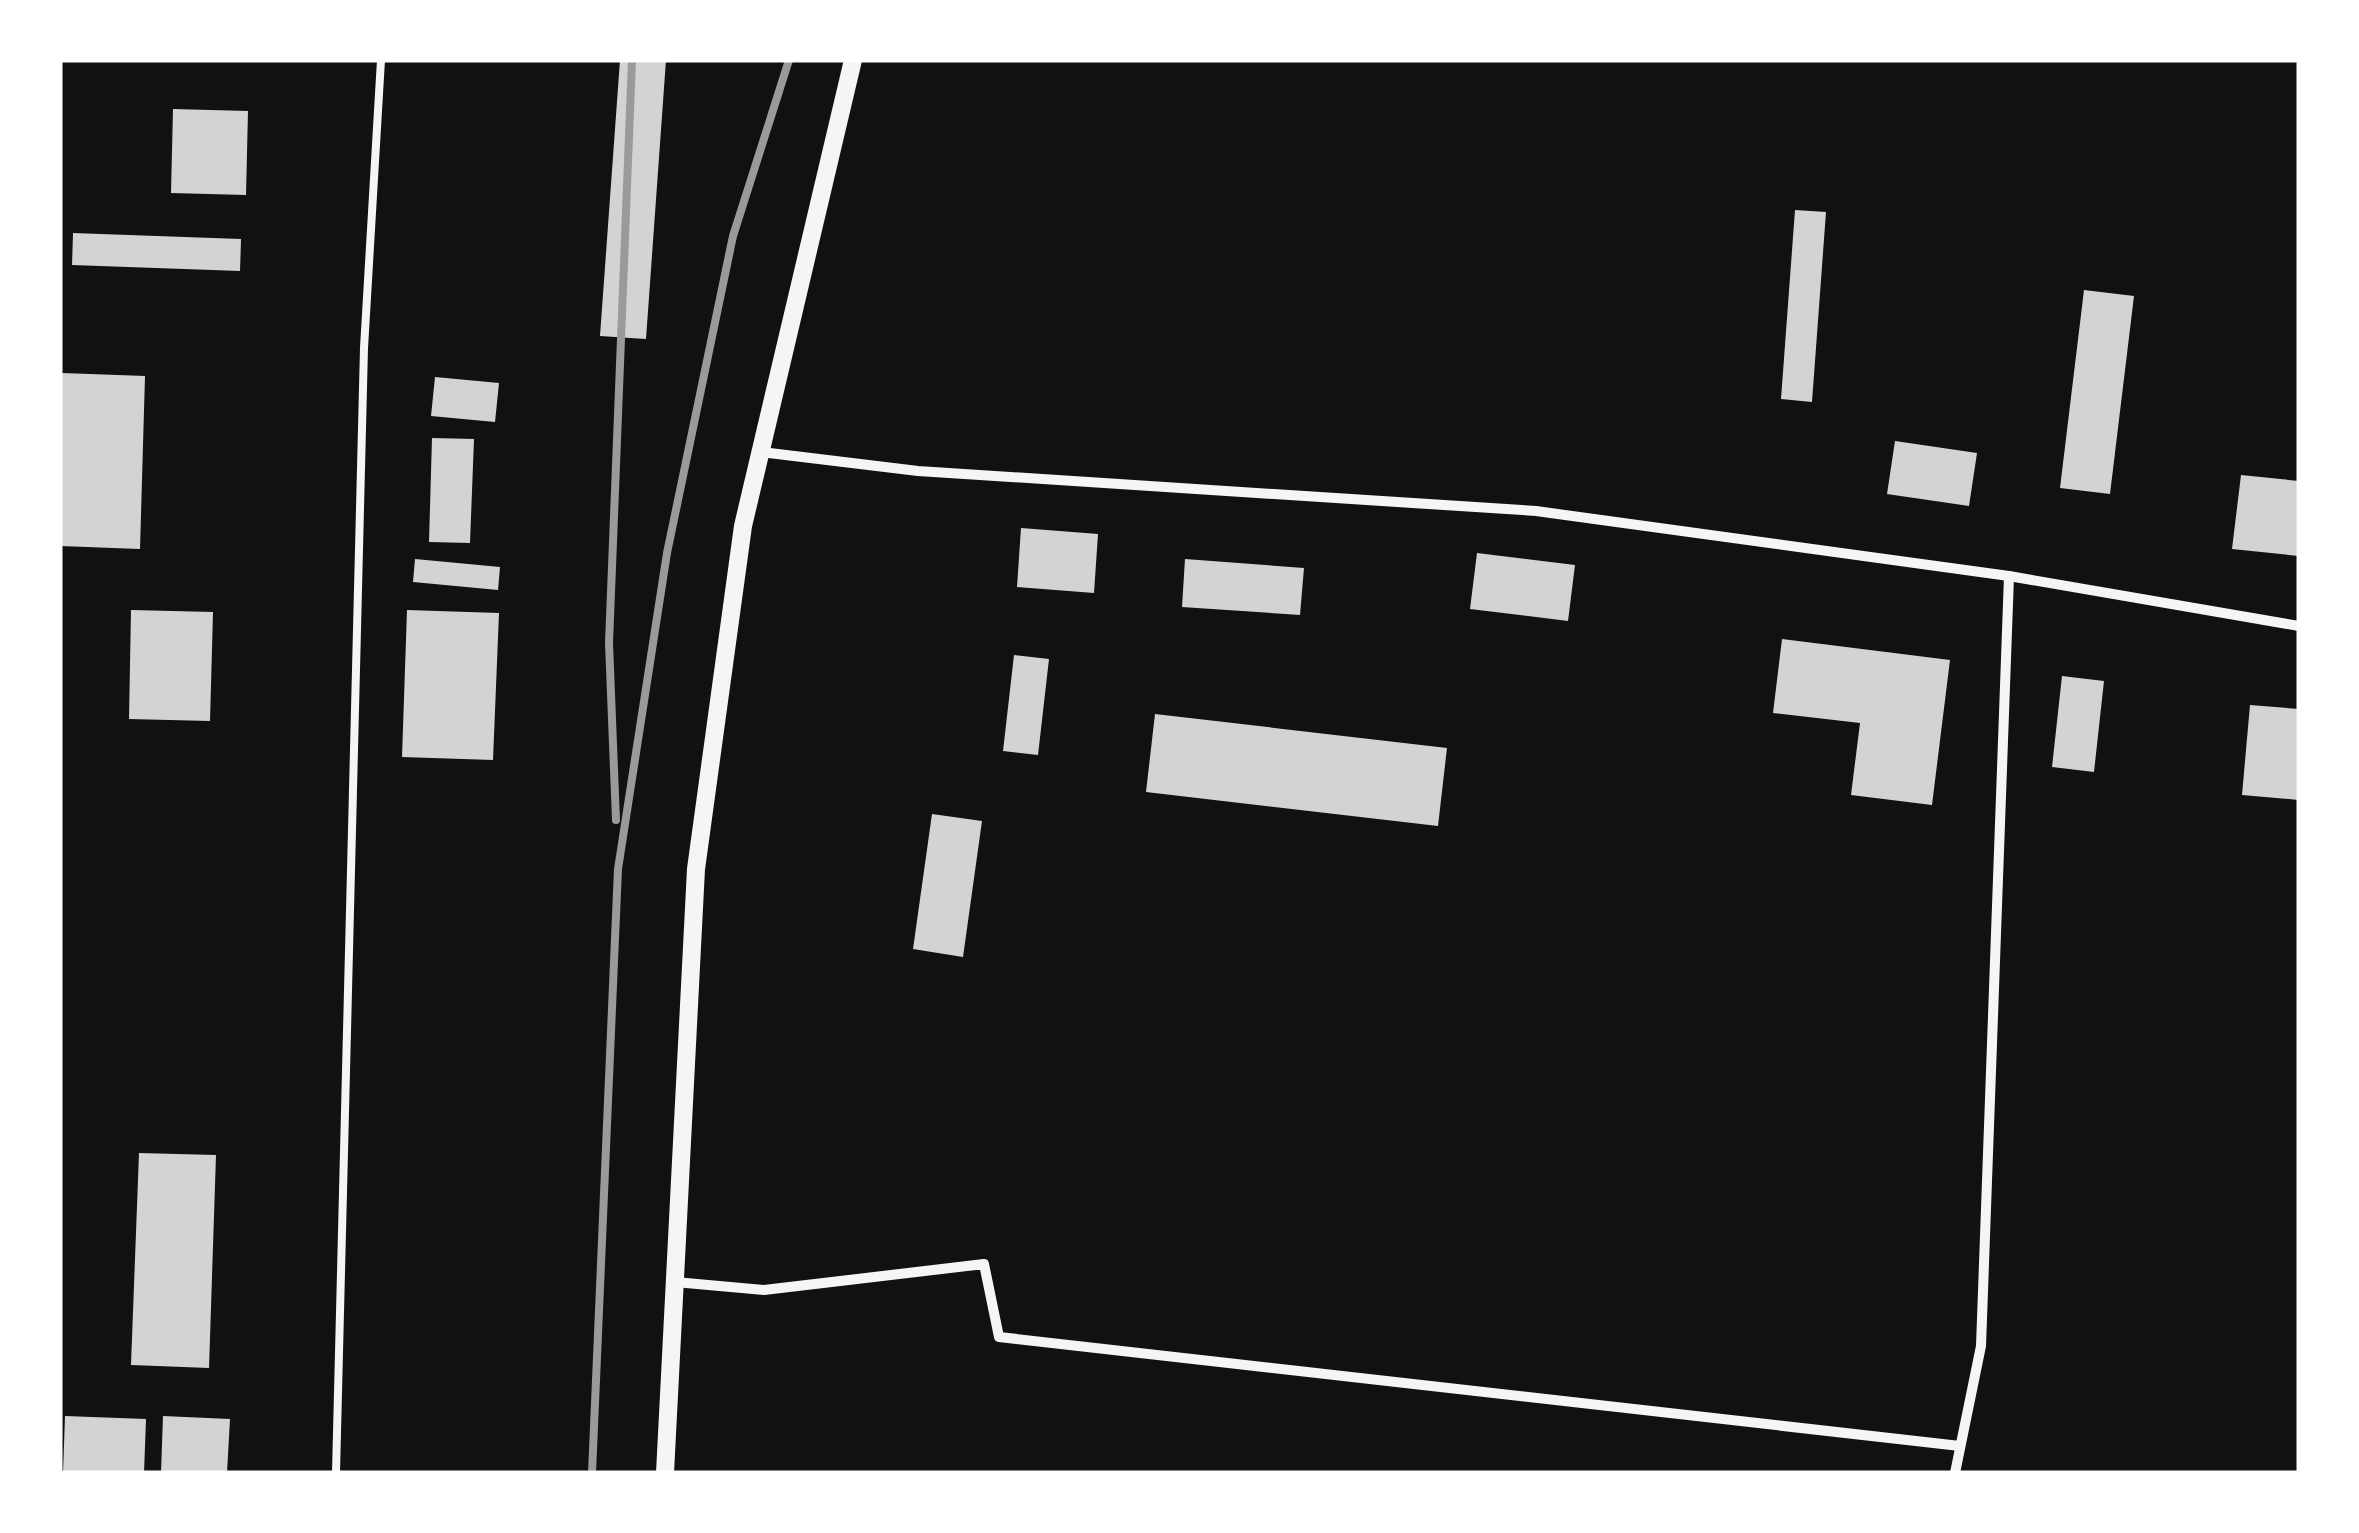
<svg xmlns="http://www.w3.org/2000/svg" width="2359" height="1533" font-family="Merriweather,serif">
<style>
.building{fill:#d3d3d3}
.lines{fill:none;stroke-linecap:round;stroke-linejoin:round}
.service{stroke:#f5f5f5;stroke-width:8}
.minor{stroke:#f5f5f5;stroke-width:10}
.tertiary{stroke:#f5f5f5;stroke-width:18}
.rail{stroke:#9a9a9a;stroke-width:8}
</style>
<rect width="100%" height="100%" fill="#111"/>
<g class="building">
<polygon points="620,60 666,60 646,339 600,336"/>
<polygon points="173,109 248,111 246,195 171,193"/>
<polygon points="1795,210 1826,212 1812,402 1781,399"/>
<polygon points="73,233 241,239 240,271 72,265"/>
<polygon points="2084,290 2134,296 2110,494 2060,488"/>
<polygon points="62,373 145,376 140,549 60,546"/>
<polygon points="435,377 499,383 495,422 431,416"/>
<polygon points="432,438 474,439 470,543 429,542"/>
<polygon points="1895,441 1977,453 1969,506 1887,494"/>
<polygon points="2241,475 2299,481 2299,556 2232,549"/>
<polygon points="1021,528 1098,534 1094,593 1017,587"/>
<polygon points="1477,553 1575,565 1568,621 1470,609"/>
<polygon points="415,559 500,567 498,590 413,582"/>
<polygon points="1185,559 1304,568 1300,615 1182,607"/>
<polygon points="131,610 213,612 210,721 129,719"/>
<polygon points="407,610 499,613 493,760 402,757"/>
<polygon points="1782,639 1950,660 1932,805 1851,795 1860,723 1773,713"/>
<polygon points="1014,655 1049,659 1038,755 1003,751"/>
<polygon points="2062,676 2104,681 2094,772 2052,767"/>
<polygon points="2250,705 2299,709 2299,800 2242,795"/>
<polygon points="1155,714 1447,748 1438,826 1146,792"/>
<polygon points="932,814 982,821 963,957 913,949"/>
<polygon points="139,1153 216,1155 209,1368 131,1365"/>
<polygon points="65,1416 146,1419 144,1473 63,1473"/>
<polygon points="163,1416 230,1419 227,1473 161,1473"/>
</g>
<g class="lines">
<polyline class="service" points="336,1473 364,348 381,60"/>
<g class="minor">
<polyline points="761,452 918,471 1536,511 2009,576 2299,626"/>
<polyline points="675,1282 764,1290 984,1264 999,1337 1960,1446"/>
<polyline points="1955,1473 1981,1346 2009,576"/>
</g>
<polyline class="tertiary" points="665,1473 696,869 743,526 853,60"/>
<g class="rail">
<polyline points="616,820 609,643 632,60"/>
<polyline points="592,1473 618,869 667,553 733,236 789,60"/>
</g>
</g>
<rect width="2359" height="1533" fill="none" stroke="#ffffff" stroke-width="125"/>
</svg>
